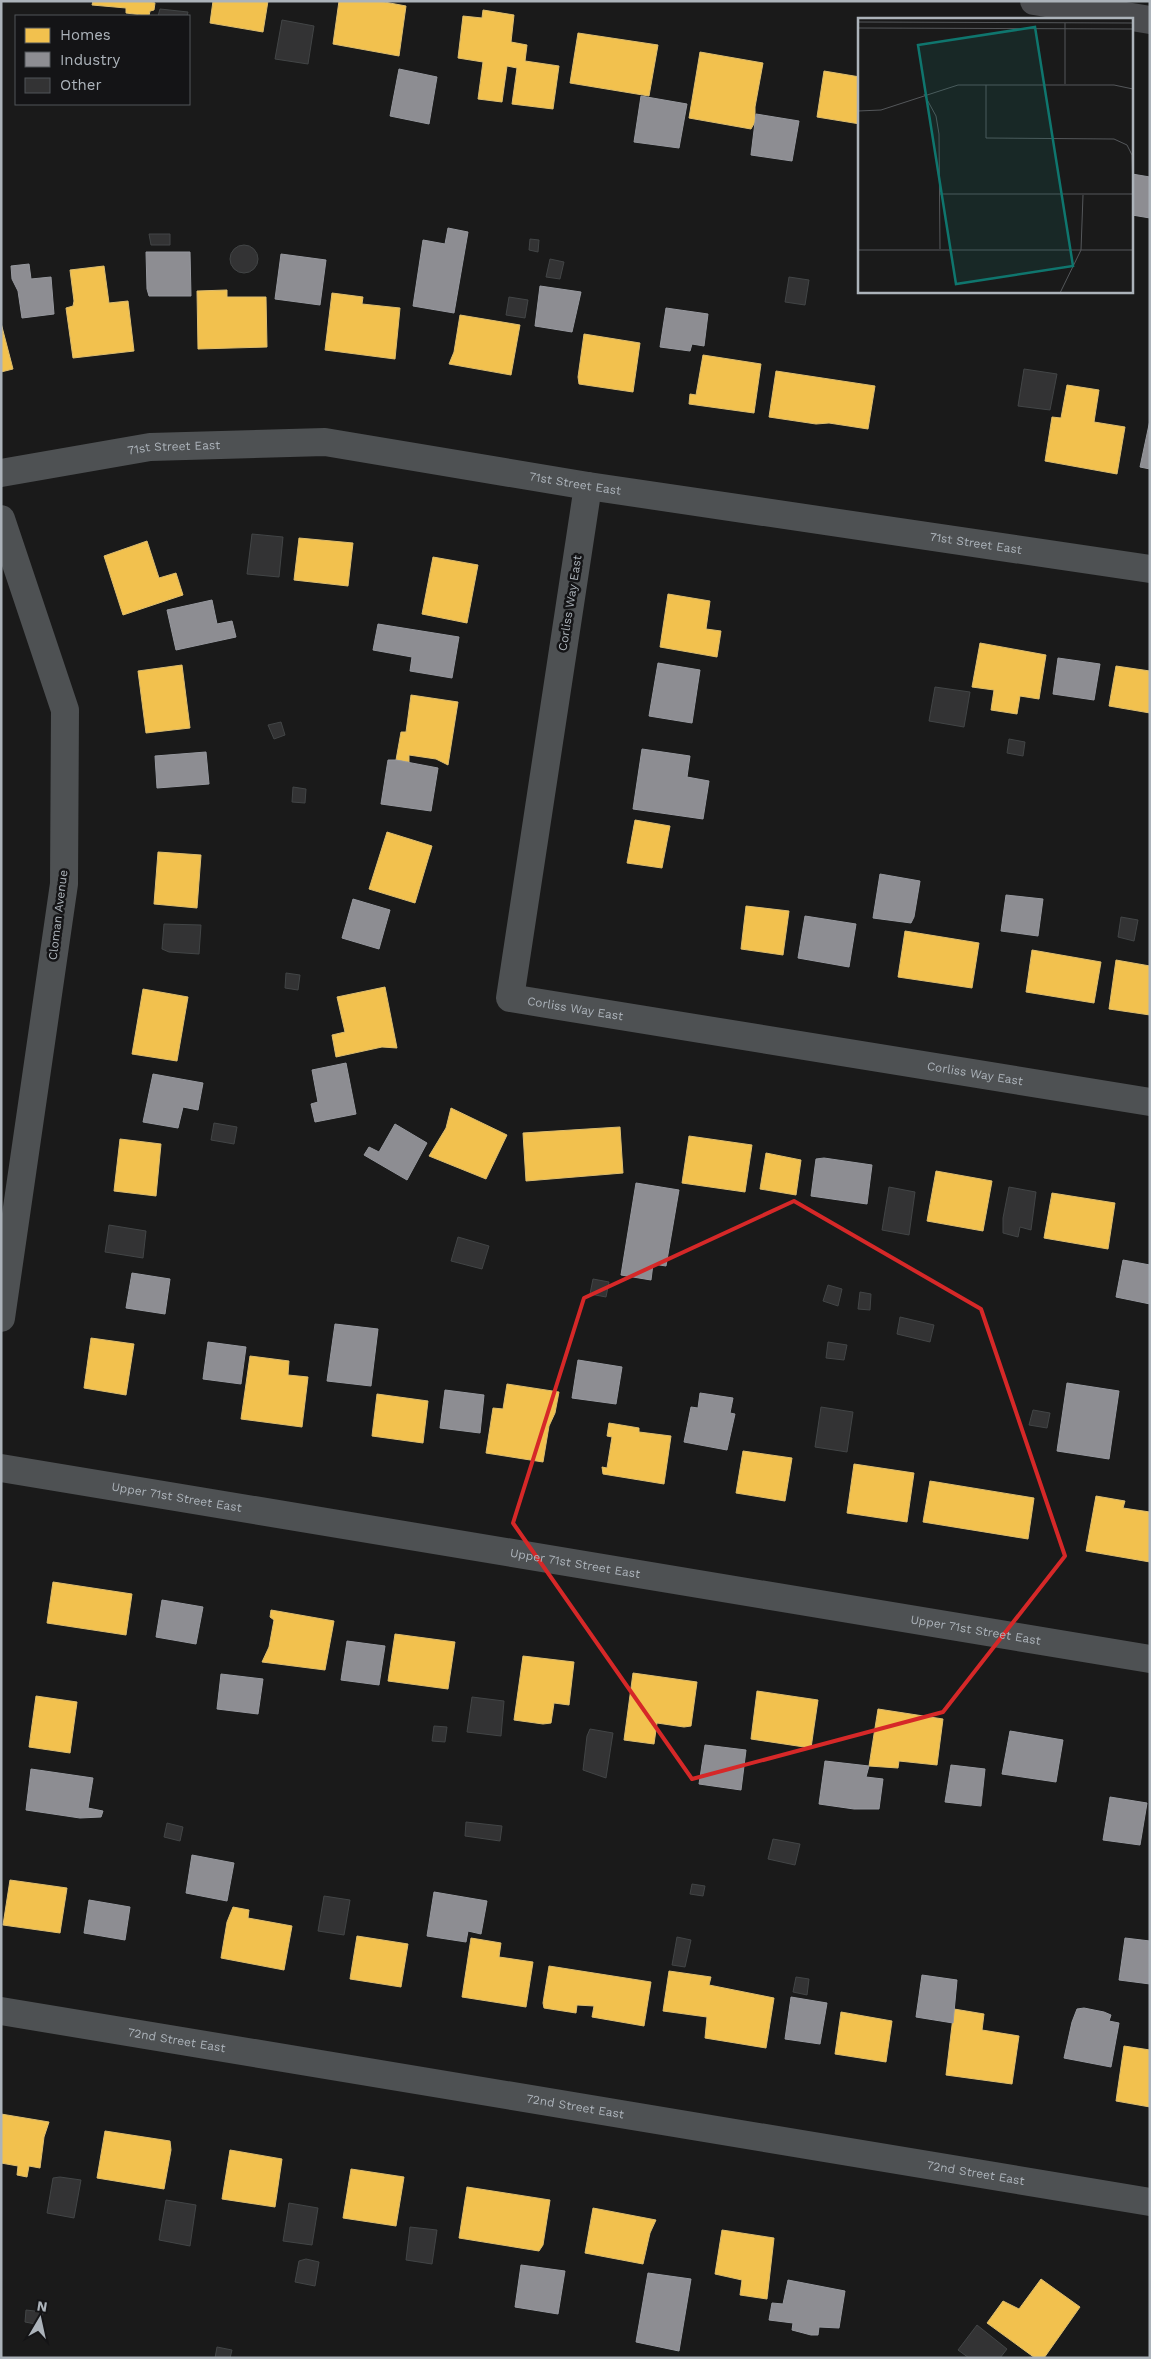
<svg xmlns="http://www.w3.org/2000/svg" width="1151" height="2359" font-family="'Work Sans',sans-serif">
<style>
.homes{fill:#f2c14e;stroke:#ddbd6e}
.industry{fill:#8d8d92;stroke:#96989e}
.building{fill:#333334;stroke:#424546}
.lines{fill:none;stroke-linecap:round;stroke-linejoin:round}
.minor{stroke:#4e5153;stroke-width:28}
.major{stroke:#4b4c4f;stroke-width:28}
.marked{fill:none;stroke:#d62828;stroke-width:4;stroke-linejoin:round}
.labels{text-anchor:middle;dominant-baseline:central;stroke-width:5;stroke-linejoin:round;paint-order:stroke}
.street-label{font-size:12px;fill:#acb3ba;stroke:#141416}
.inset-road{fill:none;stroke:#54575a;stroke-width:1}
.view{fill:#0f766e;fill-opacity:0.15;stroke:#0f766e;stroke-width:2.5}
.inset-edge{fill:none;stroke:#acb3ba;stroke-width:2.5}
</style>
<rect width="100%" height="100%" fill="#1a1a1a"/>
<g class="homes">
<polygon points="93,1 150,1 155,3 154,10 150,11 149,16 126,13 126,8 92,5"/>
<polygon points="213,1 268,1 263,32 210,23"/>
<polygon points="339,1 379,1 406,6 399,56 333,44"/>
<polygon points="483,10 514,15 511,42 527,45 525,61 559,66 553,109 512,104 517,68 507,66 502,102 478,99 483,62 458,58 463,16 482,18"/>
<polygon points="578,33 658,45 649,96 570,83"/>
<polygon points="700,52 763,63 755,107 755,122 751,129 689,118"/>
<polygon points="824,71 860,77 860,124 817,117"/>
<polygon points="104,266 109,303 128,301 134,351 73,358 66,308 73,306 74,301 70,270"/>
<polygon points="227,290 227,297 266,297 267,347 198,349 197,291"/>
<polygon points="332,293 363,297 362,304 400,308 395,359 325,350"/>
<polygon points="460,315 520,325 511,375 449,364 454,352"/>
<polygon points="1,323 13,369 1,372"/>
<polygon points="584,334 640,343 633,392 579,384 578,377"/>
<polygon points="703,355 761,364 754,413 689,404 690,394 696,395"/>
<polygon points="776,371 875,386 868,429 829,423 816,424 769,417"/>
<polygon points="1067,385 1099,390 1094,422 1125,427 1117,474 1045,461 1052,417 1061,418"/>
<polygon points="299,538 353,543 348,586 294,580"/>
<polygon points="147,541 159,578 176,573 183,595 123,615 104,556"/>
<polygon points="433,557 478,565 467,623 422,614"/>
<polygon points="668,594 710,601 706,629 721,631 717,657 660,647"/>
<polygon points="980,643 1046,655 1039,699 1020,696 1017,714 991,710 994,690 972,687"/>
<polygon points="182,665 190,728 146,733 138,671"/>
<polygon points="1116,666 1150,671 1150,713 1109,706"/>
<polygon points="411,695 458,702 448,765 436,759 409,755 409,762 396,760 401,732 406,732"/>
<polygon points="635,820 670,826 662,868 627,863"/>
<polygon points="387,832 432,846 415,903 369,889"/>
<polygon points="158,852 201,855 197,908 154,904"/>
<polygon points="746,906 789,911 783,955 741,949"/>
<polygon points="905,931 979,943 972,988 898,977"/>
<polygon points="1032,950 1101,962 1094,1003 1026,992"/>
<polygon points="1116,960 1150,966 1150,1015 1109,1009"/>
<polygon points="385,987 397,1048 382,1047 336,1057 332,1035 345,1032 337,997"/>
<polygon points="143,989 188,997 177,1061 132,1054"/>
<polygon points="451,1108 507,1135 486,1179 429,1156 446,1128"/>
<polygon points="620,1127 623,1173 526,1181 523,1133"/>
<polygon points="689,1136 752,1145 745,1192 682,1183"/>
<polygon points="120,1139 161,1144 156,1196 114,1191"/>
<polygon points="766,1153 801,1160 796,1195 760,1189"/>
<polygon points="936,1171 992,1181 983,1231 927,1221"/>
<polygon points="1052,1193 1115,1203 1108,1249 1044,1238"/>
<polygon points="91,1338 134,1344 126,1395 84,1388"/>
<polygon points="250,1356 289,1361 288,1375 308,1377 302,1427 241,1419"/>
<polygon points="507,1384 559,1392 555,1413 549,1426 543,1462 486,1453 493,1408 503,1409"/>
<polygon points="377,1394 428,1401 423,1443 372,1436"/>
<polygon points="609,1423 639,1428 639,1432 671,1436 664,1484 603,1474 602,1467 607,1468 612,1437 607,1436"/>
<polygon points="743,1451 792,1458 785,1501 736,1493"/>
<polygon points="854,1464 914,1473 907,1522 847,1513"/>
<polygon points="930,1481 1034,1498 1028,1539 923,1522"/>
<polygon points="1096,1496 1125,1501 1123,1508 1150,1512 1150,1562 1086,1551"/>
<polygon points="53,1582 132,1594 126,1635 47,1623"/>
<polygon points="271,1610 334,1621 325,1670 262,1662 269,1647 274,1620 270,1617"/>
<polygon points="395,1634 455,1642 448,1689 388,1681"/>
<polygon points="523,1656 574,1662 569,1705 554,1703 551,1723 543,1724 514,1720"/>
<polygon points="633,1673 697,1682 691,1726 684,1727 657,1723 654,1744 624,1740"/>
<polygon points="757,1691 818,1700 811,1748 751,1739"/>
<polygon points="36,1696 77,1702 70,1753 29,1747"/>
<polygon points="878,1709 943,1719 937,1765 899,1761 898,1768 869,1766"/>
<polygon points="10,1880 67,1888 60,1933 3,1925"/>
<polygon points="233,1907 249,1910 248,1918 292,1926 284,1970 221,1958 227,1922"/>
<polygon points="357,1936 408,1944 401,1987 350,1979"/>
<polygon points="471,1938 501,1943 499,1957 533,1962 526,2007 462,1997"/>
<polygon points="549,1966 651,1982 644,2026 592,2017 594,2006 577,2005 576,2013 544,2008 543,2003"/>
<polygon points="669,1971 711,1977 709,1985 774,1998 766,2048 705,2038 707,2017 663,2011"/>
<polygon points="954,2009 984,2014 982,2030 1019,2036 1012,2084 946,2075"/>
<polygon points="841,2012 892,2021 886,2062 835,2054"/>
<polygon points="1124,2046 1150,2050 1150,2107 1116,2101"/>
<polygon points="1,2114 49,2122 44,2137 40,2168 29,2166 27,2177 17,2175 18,2166 1,2163"/>
<polygon points="105,2131 170,2141 171,2150 164,2189 97,2178"/>
<polygon points="230,2150 282,2159 275,2207 222,2199"/>
<polygon points="351,2169 404,2177 396,2226 343,2218"/>
<polygon points="467,2187 550,2200 543,2245 539,2251 459,2238"/>
<polygon points="593,2208 656,2220 650,2233 643,2264 585,2253"/>
<polygon points="722,2230 774,2238 767,2299 740,2295 742,2280 715,2274"/>
<polygon points="1041,2279 1080,2307 1044,2358 1035,2358 987,2323 1003,2301 1019,2309"/>
</g>
<g class="industry">
<polygon points="399,69 437,77 429,124 390,116"/>
<polygon points="641,96 687,104 679,148 634,142"/>
<polygon points="756,114 799,121 792,161 751,155"/>
<polygon points="1132,174 1150,177 1150,218 1132,215"/>
<polygon points="448,228 468,232 454,313 413,306 423,240 445,244"/>
<polygon points="146,252 190,252 191,296 149,296 147,289"/>
<polygon points="281,254 326,260 320,305 275,299"/>
<polygon points="29,264 31,279 51,277 54,314 22,318 18,291 12,279 11,266"/>
<polygon points="540,286 581,292 572,332 535,326"/>
<polygon points="666,308 708,314 704,346 692,344 690,351 660,347"/>
<polygon points="1150,420 1150,469 1140,467"/>
<polygon points="212,600 217,624 232,621 236,637 176,650 167,610"/>
<polygon points="378,624 459,637 452,678 410,671 412,657 373,650"/>
<polygon points="1058,658 1100,664 1094,700 1053,694"/>
<polygon points="658,663 700,670 692,723 649,716"/>
<polygon points="642,749 690,756 687,777 709,781 703,819 633,809"/>
<polygon points="206,752 209,784 157,788 155,756"/>
<polygon points="388,760 396,760 438,768 431,811 381,804"/>
<polygon points="880,874 920,881 914,917 911,923 873,918"/>
<polygon points="1006,895 1043,899 1038,936 1001,931"/>
<polygon points="353,899 390,910 379,949 342,938"/>
<polygon points="805,916 856,924 849,967 798,958"/>
<polygon points="346,1063 356,1114 315,1122 311,1104 318,1102 312,1070"/>
<polygon points="153,1074 203,1083 198,1110 183,1107 178,1128 143,1122"/>
<polygon points="395,1124 427,1143 407,1180 364,1155 369,1147 379,1152"/>
<polygon points="824,1158 872,1165 867,1204 811,1196 816,1159"/>
<polygon points="636,1183 679,1190 666,1266 653,1264 651,1280 621,1275"/>
<polygon points="1123,1260 1150,1265 1150,1304 1116,1297"/>
<polygon points="132,1273 170,1279 165,1314 126,1308"/>
<polygon points="335,1324 378,1329 371,1386 327,1381"/>
<polygon points="208,1342 246,1347 241,1384 203,1379"/>
<polygon points="578,1360 622,1367 616,1404 572,1398"/>
<polygon points="1067,1383 1119,1391 1109,1459 1057,1451"/>
<polygon points="445,1390 484,1395 480,1433 440,1428"/>
<polygon points="700,1393 733,1398 730,1413 735,1414 727,1450 684,1442 691,1407 698,1408"/>
<polygon points="162,1600 203,1607 196,1644 156,1637"/>
<polygon points="347,1641 385,1646 379,1685 341,1680"/>
<polygon points="221,1674 263,1679 258,1714 217,1709"/>
<polygon points="1010,1731 1063,1740 1056,1782 1002,1774"/>
<polygon points="705,1745 746,1750 741,1790 699,1784"/>
<polygon points="825,1761 869,1766 866,1777 883,1779 879,1809 854,1809 819,1804"/>
<polygon points="951,1765 985,1769 981,1806 945,1802"/>
<polygon points="31,1769 93,1778 88,1808 103,1811 101,1817 80,1818 26,1810"/>
<polygon points="1110,1797 1147,1803 1140,1845 1103,1840"/>
<polygon points="192,1855 234,1863 227,1901 186,1893"/>
<polygon points="434,1892 487,1901 481,1934 468,1931 466,1942 427,1936"/>
<polygon points="89,1900 130,1907 125,1940 84,1933"/>
<polygon points="1125,1938 1150,1941 1150,1984 1119,1980"/>
<polygon points="922,1975 957,1980 953,2023 916,2017"/>
<polygon points="791,1997 827,2003 820,2044 785,2039"/>
<polygon points="1084,2008 1104,2012 1111,2015 1109,2021 1119,2023 1111,2067 1064,2058 1072,2022 1077,2009"/>
<polygon points="521,2265 565,2271 558,2314 515,2307"/>
<polygon points="648,2273 691,2279 679,2351 636,2342"/>
<polygon points="788,2280 845,2291 839,2328 819,2327 818,2335 811,2335 792,2330 793,2323 769,2320 772,2303 783,2304"/>
</g>
<g class="building">
<polygon points="160,9 188,12 187,16 158,16"/>
<polygon points="282,20 314,26 308,64 275,59"/>
<polygon points="149,234 170,234 170,245 151,245"/>
<polygon points="530,239 539,240 538,252 529,250"/>
<circle cx="244" cy="259" r="14"/>
<polygon points="550,259 564,262 560,279 546,277"/>
<polygon points="789,277 809,280 805,305 785,302"/>
<polygon points="509,297 528,300 525,318 506,315"/>
<polygon points="1024,369 1057,374 1050,410 1018,406"/>
<polygon points="252,534 283,537 279,577 247,574"/>
<polygon points="935,687 970,692 964,727 929,721"/>
<polygon points="281,722 285,735 274,739 268,725"/>
<polygon points="1009,739 1025,742 1023,756 1007,753"/>
<polygon points="293,787 306,789 305,803 292,802"/>
<polygon points="1121,917 1138,920 1134,941 1118,937"/>
<polygon points="164,924 201,925 199,954 169,952 162,949"/>
<polygon points="286,973 300,975 298,990 285,988"/>
<polygon points="214,1123 237,1127 234,1144 211,1140"/>
<polygon points="889,1187 915,1192 909,1235 882,1230"/>
<polygon points="1009,1187 1036,1192 1031,1230 1020,1227 1018,1237 1003,1233 1003,1218"/>
<polygon points="109,1225 146,1231 143,1258 105,1252"/>
<polygon points="458,1237 489,1246 482,1269 451,1261"/>
<polygon points="593,1279 609,1282 606,1297 590,1294"/>
<polygon points="828,1285 842,1289 838,1306 823,1301"/>
<polygon points="860,1292 871,1294 870,1310 858,1309"/>
<polygon points="900,1317 934,1325 930,1342 897,1334"/>
<polygon points="828,1342 847,1345 844,1360 826,1358"/>
<polygon points="821,1407 853,1412 847,1452 815,1447"/>
<polygon points="1033,1410 1050,1413 1047,1428 1029,1425"/>
<polygon points="472,1697 504,1701 501,1736 467,1732"/>
<polygon points="434,1726 447,1727 445,1742 432,1741"/>
<polygon points="590,1729 613,1733 606,1778 583,1770 587,1736"/>
<polygon points="466,1822 502,1826 500,1841 465,1836"/>
<polygon points="167,1823 183,1827 180,1841 164,1837"/>
<polygon points="773,1839 800,1844 795,1865 768,1859"/>
<polygon points="692,1884 705,1886 703,1896 690,1894"/>
<polygon points="324,1896 350,1900 344,1935 318,1931"/>
<polygon points="677,1937 691,1940 685,1967 672,1965"/>
<polygon points="796,1977 809,1979 807,1995 793,1992"/>
<polygon points="60,2177 81,2180 74,2218 47,2213 53,2178"/>
<polygon points="166,2200 196,2205 190,2246 159,2240"/>
<polygon points="289,2203 318,2208 312,2245 283,2241"/>
<polygon points="410,2227 437,2230 432,2264 406,2260"/>
<polygon points="306,2259 319,2262 315,2286 295,2282 299,2261"/>
<polygon points="26,2310 43,2312 41,2325 25,2322"/>
<polygon points="977,2325 1007,2349 1000,2358 969,2358 958,2350"/>
<polygon points="217,2347 232,2350 230,2358 215,2358"/>
</g>
<g class="lines">
<g class="minor">
<path id="s1" d="M1 473 150 447 325 442 588 486 1150 569"/>
<path id="s2" d="M588 486 510 998 1150 1102"/>
<polyline points="1,519 65,710 64,884 1,1318"/>
<path id="s3" d="M1 1468 1150 1659"/>
<path id="s4" d="M1 2011 1150 2202"/>
</g>
<polyline class="major" points="1034,1 1150,20"/>
</g>
<path class="marked" d="M794 1201 981 1309 1065 1556 943 1712 692 1779 513 1523 584 1298Z"/>
<g class="labels">
<g class="street-label">
<text stroke="none"><textPath href="#s1" startOffset="175">71st Street East</textPath></text>
<text stroke="none"><textPath href="#s1" startOffset="580">71st Street East</textPath></text>
<text stroke="none"><textPath href="#s1" startOffset="985">71st Street East</textPath></text>
<text transform="translate(570 603) rotate(-81)">Corliss Way East</text>
<text transform="translate(58 915) rotate(-83)">Cloman Avenue</text>
<text stroke="none"><textPath href="#s2" startOffset="584">Corliss Way East</textPath></text>
<text stroke="none"><textPath href="#s2" startOffset="989">Corliss Way East</textPath></text>
<text stroke="none"><textPath href="#s3" startOffset="178">Upper 71st Street East</textPath></text>
<text stroke="none"><textPath href="#s3" startOffset="582">Upper 71st Street East</textPath></text>
<text stroke="none"><textPath href="#s3" startOffset="988">Upper 71st Street East</textPath></text>
<text stroke="none"><textPath href="#s4" startOffset="178">72nd Street East</textPath></text>
<text stroke="none"><textPath href="#s4" startOffset="582">72nd Street East</textPath></text>
<text stroke="none"><textPath href="#s4" startOffset="988">72nd Street East</textPath></text>
</g>
</g>
<g transform="translate(858 18)">
<rect width="275" height="275" fill="#1a1a1a"/>
<path class="inset-road" d="M0 4 275 5M0 10 275 11M207 66V5M128 67V120L256 121 269 127 274 137 275 176M66 76 78 98 81 116 82 231M0 93 23 92 100 67H256L275 71M82 176H275M0 232H275M202 275 223 232 225 177"/>
<path class="view" d="M177 9 215 248 98 266 60 27Z"/>
<rect width="275" height="275" class="inset-edge"/>
</g>
<rect width="1151" height="2359" fill="none" stroke="#acb3ba" stroke-width="5"/>
<rect x="15" y="15" width="175" height="90" fill="#141416" stroke="#515458"/>
<rect x="25" y="28" width="25" height="15" fill="#f2c14e" stroke="#515458"/>
<text x="60" y="40" font-size="15" fill="#acb3ba">Homes</text>
<rect x="25" y="52" width="25" height="15" fill="#8d8d92" stroke="#515458"/>
<text x="60" y="65" font-size="15" fill="#acb3ba">Industry</text>
<rect x="25" y="78" width="25" height="15" fill="#333334" stroke="#515458"/>
<text x="60" y="90" font-size="15" fill="#acb3ba">Other</text>
<g transform="translate(40 2319) rotate(9)" stroke="#141416" stroke-width="4" paint-order="stroke">
<path d="M0-4L9 19L0 12L-9 19Z" fill="#acb3ba"/>
<text y="-8" font-size="14" font-weight="bold" text-anchor="middle" fill="#acb3ba">N</text>
</g>
</svg>
